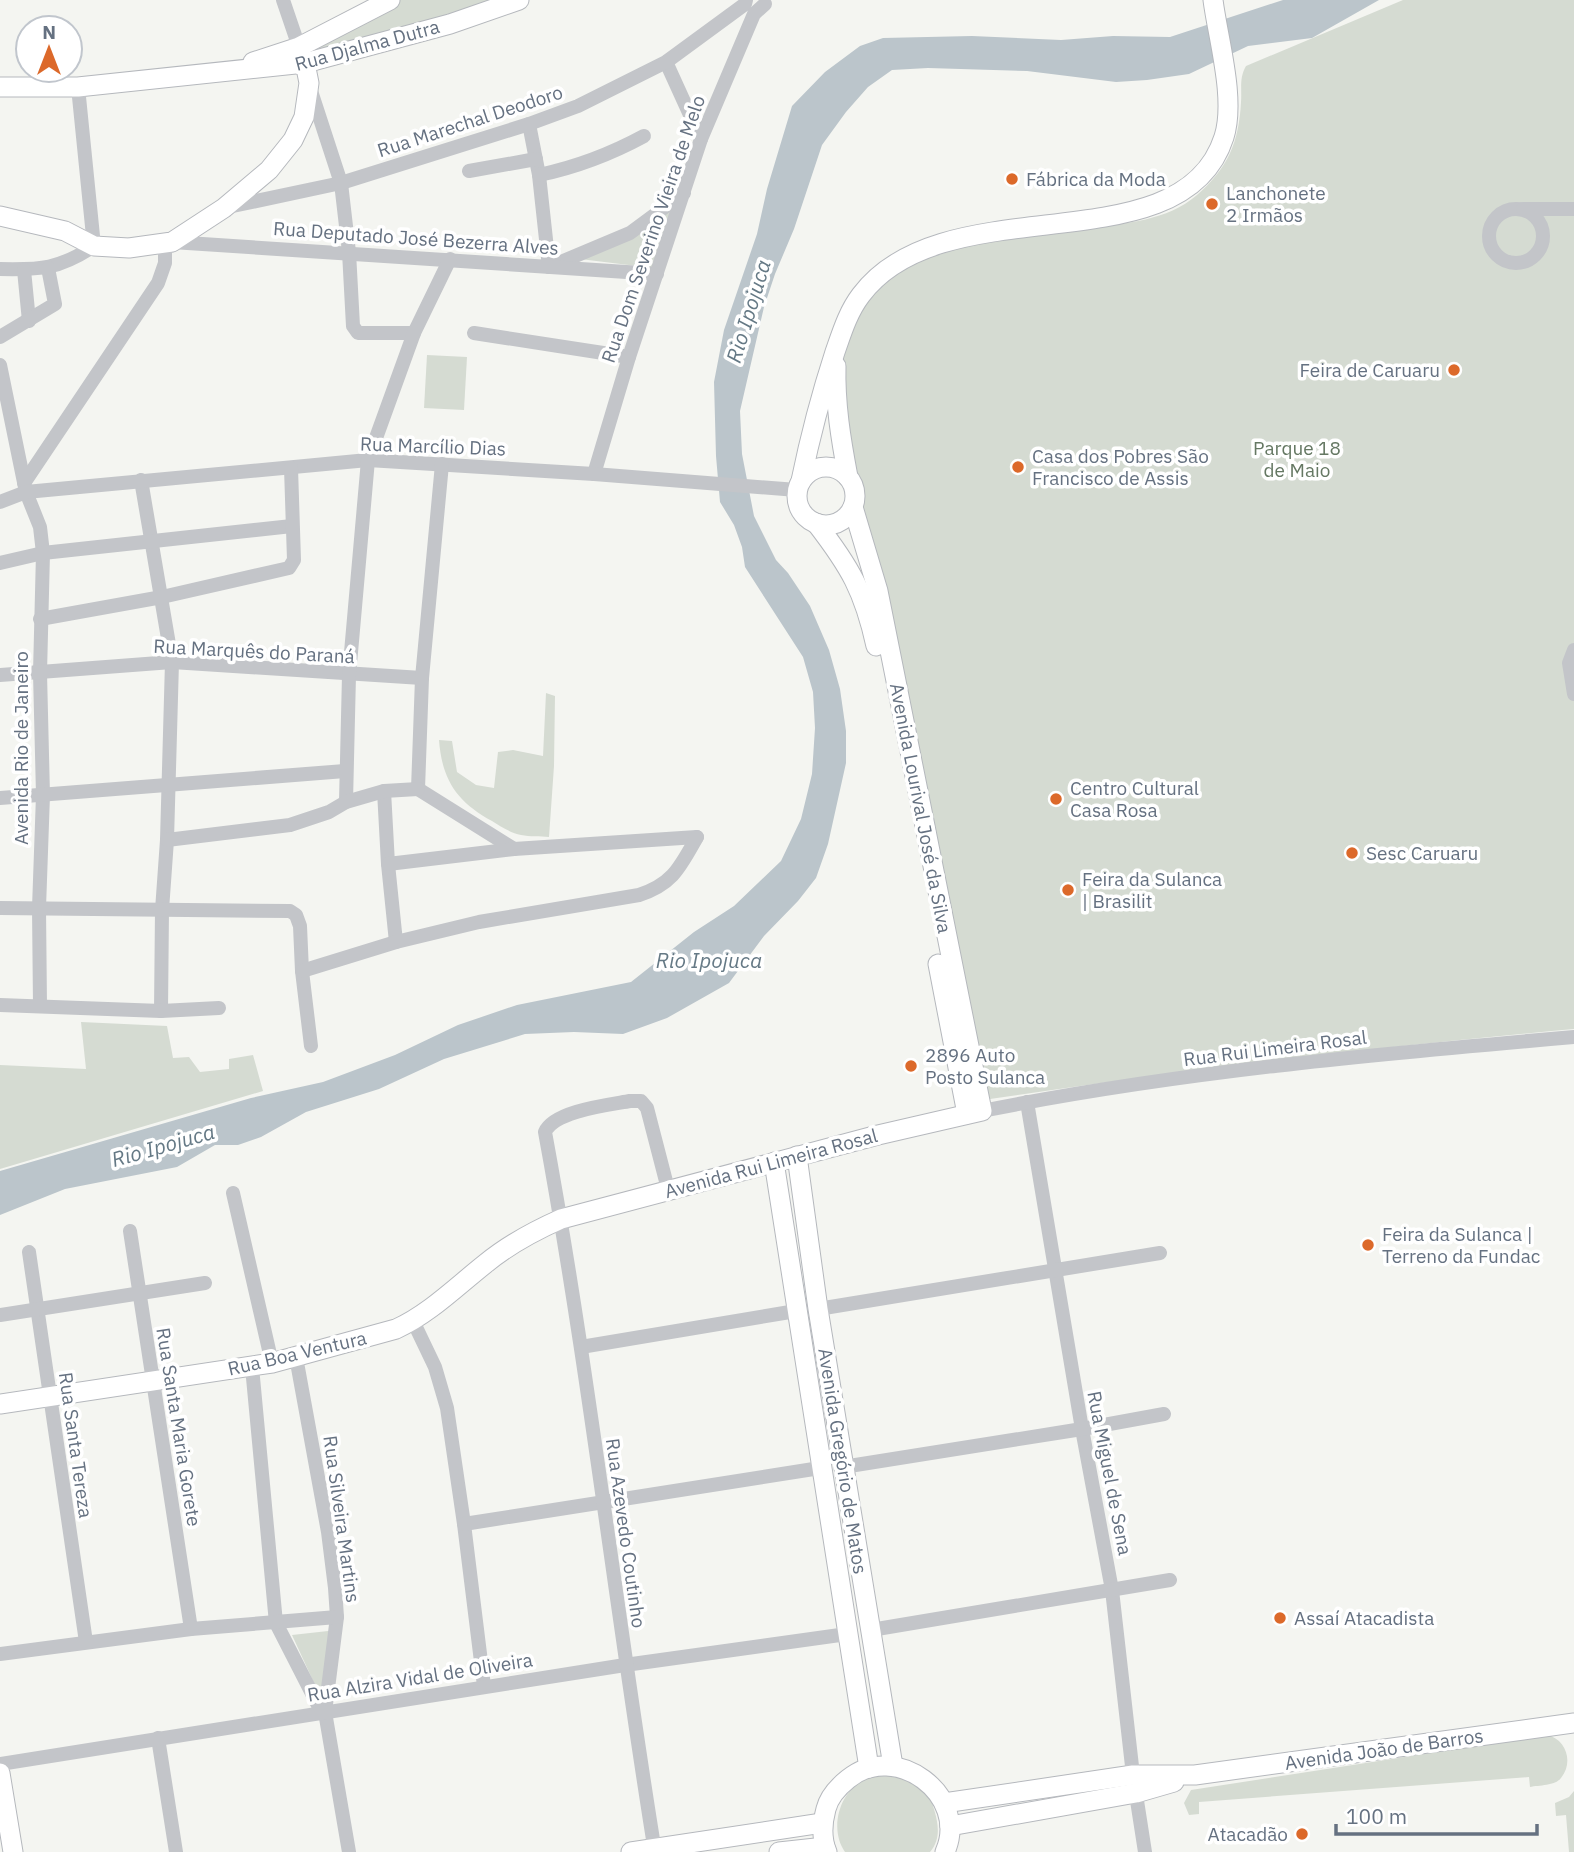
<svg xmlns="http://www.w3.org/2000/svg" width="1574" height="1852" font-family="'IBM Plex Sans',sans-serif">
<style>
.green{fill:#d5dbd2}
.water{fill:#bbc5cb}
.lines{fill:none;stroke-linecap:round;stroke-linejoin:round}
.secondary-casing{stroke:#b5b8bd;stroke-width:21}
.street{stroke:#c3c5c9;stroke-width:14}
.secondary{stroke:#fff;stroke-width:19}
.poi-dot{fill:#dc692a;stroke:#fff;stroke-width:2.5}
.labels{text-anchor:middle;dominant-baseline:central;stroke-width:7;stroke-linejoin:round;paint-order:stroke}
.street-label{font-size:19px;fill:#657181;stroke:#fff}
.poi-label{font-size:19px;fill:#657181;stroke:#fff;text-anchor:start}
.park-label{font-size:19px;fill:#657863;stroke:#fff}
.water-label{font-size:21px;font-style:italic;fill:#657985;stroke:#fff}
</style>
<rect width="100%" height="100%" fill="#f4f5f1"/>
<g class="green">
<polygon points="400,0 507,0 322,55 317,46 319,41"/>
<path d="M1403 0H1574V1029C1376 1047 1179 1071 983 1100L850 455C847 424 836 379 844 349 847 336 858 312 865 300 869 295 876 290 881 286 938 239 1017 237 1088 228 1126 223 1167 221 1197 195 1228 168 1239 142 1241 102 1242 89 1239 78 1246 66Z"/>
<polygon points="676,202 653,268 572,258"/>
<polygon points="427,355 467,357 464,410 424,408"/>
<path d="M546 693 555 696 554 766 549 837C540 836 530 837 521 835 511 833 501 827 492 821 457 802 442 780 439 740L452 741 457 772 476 785 494 788 498 752 513 750 543 756Z"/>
<polygon points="81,1022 167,1026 173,1058 189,1057 200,1072 229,1069 229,1059 253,1055 263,1091 0,1169 0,1065 86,1069"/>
<polygon points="337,1630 327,1711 292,1635"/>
<path d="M1547 1735C1566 1739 1574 1762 1561 1778 1555 1786 1539 1785 1530 1787L1529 1777 1199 1802V1814L1189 1815 1184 1803 1191 1790Z"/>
<path d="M896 1774 929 1794C935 1812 945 1835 930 1852H845C829 1829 839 1792 864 1780 873 1775 886 1775 896 1774Z"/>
<polygon points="1574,1791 1574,1852 1569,1852 1566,1815 1556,1816 1555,1803 1569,1797"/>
</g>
<polygon class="water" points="1283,0 1379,0 1312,38 1248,46 1189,74 1147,80 1116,82 1027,71 928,68 892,70 868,87 846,112 822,145 794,229 775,274 764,307 740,411 742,454 754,516 776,560 788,573 810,606 829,650 840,689 846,731 846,763 828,844 816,878 798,901 764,936 729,983 667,1018 623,1034 574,1032 525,1034 444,1059 379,1089 306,1112 261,1137 238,1145 215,1145 177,1167 65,1189 0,1215 0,1171 251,1098 323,1082 395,1055 458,1025 517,1005 631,982 694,932 734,906 781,861 801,819 812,774 815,728 813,692 803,657 745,567 742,547 734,525 720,502 716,456 714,382 724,330 757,234 767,189 792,106 825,72 860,46 883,38 972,36 1061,40 1113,36 1170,37"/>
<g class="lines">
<defs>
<g id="secondary">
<polyline points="253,62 299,47 390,0"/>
<polyline points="0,87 78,87 305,63 450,24 519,0"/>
<polyline points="0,216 65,231 94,246 129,248 172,242 224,208 269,170 293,140 304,117 309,83 305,63"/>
<path d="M836 366C835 404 841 440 848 477"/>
<circle cx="826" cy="496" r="29"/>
<path d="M801 481C810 437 821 395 835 352 842 332 848 312 861 295 945 183 1182 269 1224 137 1236 99 1218 39 1213 0"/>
<path d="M816 523C850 567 864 591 876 646"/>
<polyline points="938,964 967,1114"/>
<polyline points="797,1156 818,1309 893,1766"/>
<polyline points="774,1162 869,1768"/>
<path d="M0 1404 272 1363 396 1329C429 1314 456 1287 485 1264 508 1245 534 1231 561 1219L878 1135 982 1111 878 591 853 507"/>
<polyline points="0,1773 13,1852"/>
<polyline points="944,1803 1133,1775 1195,1775 1574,1723"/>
<polyline points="950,1826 1136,1793 1174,1782"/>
<polyline points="631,1852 822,1823"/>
<polyline points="779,1852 825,1847"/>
<path d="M827 1852C821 1838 822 1824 826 1809 829 1797 838 1787 848 1779 895 1740 970 1795 945 1852"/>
</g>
</defs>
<use href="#secondary" class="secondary-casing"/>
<g class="street">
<polyline points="283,0 299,47"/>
<polyline points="666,62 701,139"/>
<polyline points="310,88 341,183 349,252 353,326 358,333 414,333"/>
<polyline points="529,124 539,175 549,267 630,233 684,193"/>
<polyline points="469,171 536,159"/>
<path d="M539 175C577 167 609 155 644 136"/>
<polyline points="228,207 341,183 529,124 578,106 666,62 745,4 746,0"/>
<circle cx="1516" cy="236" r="27"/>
<polyline points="1523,209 1574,209"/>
<polyline points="172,242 657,274"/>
<path d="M0 269C41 270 59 269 94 246L78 87"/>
<polyline points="24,270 29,321"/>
<polyline points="474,333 629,357"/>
<polyline points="0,337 55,304 48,268"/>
<polyline points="0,365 26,492 40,527 43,553 40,673 43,795 39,908 40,1006"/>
<polyline points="594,474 629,357 701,139 754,14 765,4"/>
<polyline points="141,480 172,662 167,840 162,910 161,1011"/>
<polyline points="24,483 158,283 165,263 165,243"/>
<polyline points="0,502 26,492 368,460 594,474 797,490"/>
<polyline points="0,563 43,553 292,526"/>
<polyline points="40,619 162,597 289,568 294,560 291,468"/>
<polyline points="1574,650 1569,663 1574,694"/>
<polyline points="0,675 172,662 422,678"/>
<polyline points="418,789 422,678 442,464"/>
<polyline points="418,789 514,849"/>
<polyline points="384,791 388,864 396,942"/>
<polyline points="0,798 345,771"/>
<polyline points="346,802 349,675 368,460 414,333 450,259"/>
<polyline points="167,840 290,825 329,812 346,802 384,791 418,789"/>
<polyline points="388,864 514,849 697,837"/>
<polyline points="0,908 290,911 296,915 300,926 302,971 311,1046"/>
<path d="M302 971 396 942 479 922 639 895C673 884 680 867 697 837"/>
<polyline points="0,1005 161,1011 219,1008"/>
<polyline points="1027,1102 1082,1429 1112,1590 1133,1775 1145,1852"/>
<path d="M982 1111C1177 1072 1376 1054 1574 1037"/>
<polyline points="233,1193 272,1363"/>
<polyline points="130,1231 191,1629"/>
<polyline points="29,1252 86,1642"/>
<polyline points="818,1309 1160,1253"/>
<polyline points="0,1315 205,1283"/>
<polyline points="413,1321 435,1367 447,1408 464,1524 484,1686"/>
<polyline points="581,1347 796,1311"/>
<polyline points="296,1357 328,1532 335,1588 337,1617 325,1712 349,1852"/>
<polyline points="252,1367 276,1623 322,1713"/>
<polyline points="843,1467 1082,1429 1164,1414"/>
<polyline points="464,1524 820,1468"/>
<polyline points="871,1630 1170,1580"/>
<polyline points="0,1654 191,1629 337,1617"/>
<polyline points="158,1738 176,1852"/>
<polyline points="0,1764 625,1665 847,1634"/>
<path d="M655 1852C616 1612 589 1371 545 1132 554 1111 608 1105 630 1101H641L647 1108 668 1189"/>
</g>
<use href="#secondary" class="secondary"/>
</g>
<g class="poi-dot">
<circle cx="1012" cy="179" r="7"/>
<circle cx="1212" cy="204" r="7"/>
<circle cx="1454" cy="370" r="7"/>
<circle cx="1018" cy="467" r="7"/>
<circle cx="1056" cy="799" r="7"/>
<circle cx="1352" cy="853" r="7"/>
<circle cx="1068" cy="890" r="7"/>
<circle cx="911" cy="1066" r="7"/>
<circle cx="1368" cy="1245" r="7"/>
<circle cx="1280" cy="1618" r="7"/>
<circle cx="1302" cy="1834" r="7"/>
</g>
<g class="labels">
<g class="street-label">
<text transform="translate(367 45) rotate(-15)">Rua Djalma Dutra</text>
<text transform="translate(470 121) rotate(-18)">Rua Marechal Deodoro</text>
<text transform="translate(653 229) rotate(-71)">Rua Dom Severino Vieira de Melo</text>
<text transform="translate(416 238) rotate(4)">Rua Deputado José Bezerra Alves</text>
<text transform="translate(433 446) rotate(2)">Rua Marcílio Dias</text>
<text transform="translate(254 651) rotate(3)">Rua Marquês do Paraná</text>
<text transform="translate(21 748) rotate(-90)">Avenida Rio de Janeiro</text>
<text transform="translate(921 808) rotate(79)">Avenida Lourival José da Silva</text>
<text transform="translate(1275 1048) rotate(-7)">Rua Rui Limeira Rosal</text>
<text transform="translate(771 1163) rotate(-15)">Avenida Rui Limeira Rosal</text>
<text transform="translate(297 1353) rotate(-13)">Rua Boa Ventura</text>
<text transform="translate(179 1427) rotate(81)">Rua Santa Maria Gorete</text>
<text transform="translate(76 1445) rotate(82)">Rua Santa Tereza</text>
<text transform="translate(843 1461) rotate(81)">Avenida Gregório de Matos</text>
<text transform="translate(1110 1473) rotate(79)">Rua Miguel de Sena</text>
<text transform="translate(342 1519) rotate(82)">Rua Silveira Martins</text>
<text transform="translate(626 1533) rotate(82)">Rua Azevedo Coutinho</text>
<text transform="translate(420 1677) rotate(-9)">Rua Alzira Vidal de Oliveira</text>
<text transform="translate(1384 1749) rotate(-8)">Avenida João de Barros</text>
</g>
<g class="poi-label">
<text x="1026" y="179">Fábrica da Moda</text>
<text x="1226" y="193">Lanchonete<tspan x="1226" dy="22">2 Irmãos</tspan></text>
<text x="1440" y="370" text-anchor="end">Feira de Caruaru</text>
<text x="1032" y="456">Casa dos Pobres São<tspan x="1032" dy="22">Francisco de Assis</tspan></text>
<text x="1070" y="788">Centro Cultural<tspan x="1070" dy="22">Casa Rosa</tspan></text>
<text x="1366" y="853">Sesc Caruaru</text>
<text x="1082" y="879">Feira da Sulanca<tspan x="1082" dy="22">| Brasilit</tspan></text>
<text x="925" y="1055">2896 Auto<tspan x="925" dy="22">Posto Sulanca</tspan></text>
<text x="1382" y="1234">Feira da Sulanca |<tspan x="1382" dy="22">Terreno da Fundac</tspan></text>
<text x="1294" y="1618">Assaí Atacadista</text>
<text x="1288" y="1834" text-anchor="end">Atacadão</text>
</g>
<g class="park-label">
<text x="1297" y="448">Parque 18<tspan x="1297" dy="22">de Maio</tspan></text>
</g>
<g class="water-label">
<text transform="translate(748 311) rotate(-73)">Rio Ipojuca</text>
<text x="709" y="960">Rio Ipojuca</text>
<text transform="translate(163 1145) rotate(-16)">Rio Ipojuca</text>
</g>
</g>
<g transform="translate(49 49)"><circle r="33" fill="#ffffff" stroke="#c1c6cd" stroke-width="2"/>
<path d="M0-5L12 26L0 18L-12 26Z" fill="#dc692a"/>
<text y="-10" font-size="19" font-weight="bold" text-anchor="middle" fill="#657181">N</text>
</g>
<path d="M1336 1824v10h201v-10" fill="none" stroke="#657181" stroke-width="3.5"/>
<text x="1346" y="1824" font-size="21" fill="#657181" stroke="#ffffff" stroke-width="5" paint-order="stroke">100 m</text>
</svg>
